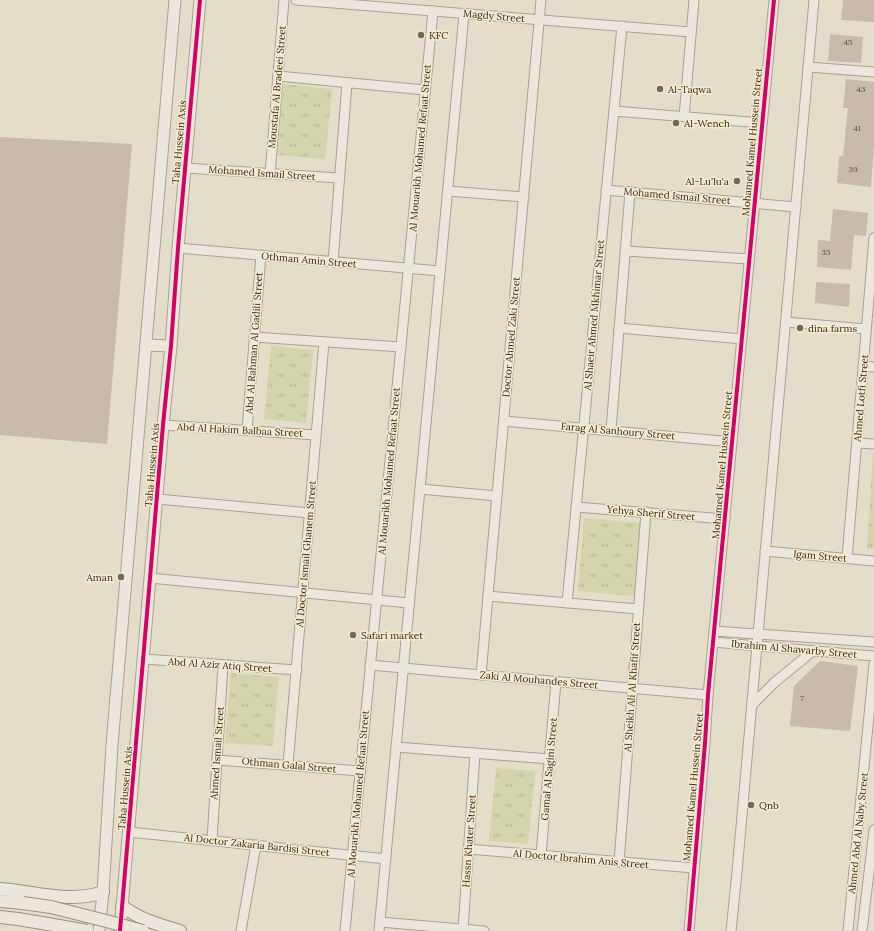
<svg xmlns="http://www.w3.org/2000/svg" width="874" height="931" font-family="Lora,serif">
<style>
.park{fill:url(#park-tufts)}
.building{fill:#c8bbab}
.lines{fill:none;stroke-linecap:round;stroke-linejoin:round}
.minor-casing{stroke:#a9a194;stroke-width:11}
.tertiary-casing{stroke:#a9a194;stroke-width:13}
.secondary-casing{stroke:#989184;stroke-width:14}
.minor{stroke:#ece7dc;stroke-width:9}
.tertiary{stroke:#ece7dc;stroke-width:11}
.secondary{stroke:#ece7dc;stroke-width:12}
.secondary-bridge-casing{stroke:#989184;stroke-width:14;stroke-linecap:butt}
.secondary-bridge{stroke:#ece7dc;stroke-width:12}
.cycleway-casing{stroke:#f7ebcf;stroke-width:6}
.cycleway{stroke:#d6006c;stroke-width:4}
.poi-dot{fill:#746859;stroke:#f7ebcf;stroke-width:1.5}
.labels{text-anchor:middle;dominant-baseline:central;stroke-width:3;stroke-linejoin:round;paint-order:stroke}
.number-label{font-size:8px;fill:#5b4e40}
.street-label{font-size:10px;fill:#37291c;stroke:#f7ebcf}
.poi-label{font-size:10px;fill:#37291c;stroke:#f7ebcf;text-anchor:start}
</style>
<defs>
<pattern id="park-tufts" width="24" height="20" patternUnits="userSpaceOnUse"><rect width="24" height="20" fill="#d4d5ac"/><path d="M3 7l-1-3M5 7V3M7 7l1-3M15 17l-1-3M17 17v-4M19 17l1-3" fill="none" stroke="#b7b793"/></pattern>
</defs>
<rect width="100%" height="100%" fill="#e4ddca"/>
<g class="park">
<polygon points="283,84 332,89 325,159 276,155"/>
<polygon points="271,346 313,350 306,423 264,419"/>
<polygon points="873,453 874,453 874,549 867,549"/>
<polygon points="584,518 641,523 634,596 578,591"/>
<polygon points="231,673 279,677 273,746 225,743"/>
<polygon points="496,768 535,771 528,844 489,841"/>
</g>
<g class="building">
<polygon points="843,0 874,0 874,22 841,20"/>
<polygon points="830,34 863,37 861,63 828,61"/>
<polygon points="846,79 874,82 874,146 871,187 837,183 839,156 843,156 848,108 843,108"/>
<polygon points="0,137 132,144 107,444 0,435"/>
<polygon points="833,209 868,213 866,236 854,235 851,270 817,267 818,240 830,241"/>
<polygon points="816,282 850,284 849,307 815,303"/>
<polygon points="820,661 858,666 850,731 790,726 794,686"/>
</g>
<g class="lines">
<defs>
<g id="minor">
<polyline points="296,0 691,32"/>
<polyline points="808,67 874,72"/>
<polyline points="278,76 425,90"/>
<polyline points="614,111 762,123"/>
<polyline points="684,117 694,0"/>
<polyline points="185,168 339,178"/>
<polyline points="270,174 284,0"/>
<polyline points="606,190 796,207"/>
<polyline points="448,191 524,197"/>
<polyline points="178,248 440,271"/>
<polyline points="626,251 749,259"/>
<polyline points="333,262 347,83"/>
<polyline points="786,322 866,329"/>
<polyline points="619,328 742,339"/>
<polyline points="254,337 401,347"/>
<polyline points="863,366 874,367"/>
<polyline points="504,421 732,442"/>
<polyline points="163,425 316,435"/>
<polyline points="247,430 261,255"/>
<polyline points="611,430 630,192"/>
<polyline points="857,443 874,444"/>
<polyline points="420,489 497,496"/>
<polyline points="157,499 310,513"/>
<polyline points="576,507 725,519"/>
<polyline points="765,551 874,561"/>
<polyline points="847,558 874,238"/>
<polyline points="150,578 409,603"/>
<polyline points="488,596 638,609"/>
<polyline points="567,603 622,26"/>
<polyline points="714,631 874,642"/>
<polyline points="713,642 874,656"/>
<polyline points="144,659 297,670"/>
<polyline points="370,665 708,695"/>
<polyline points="481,675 541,0"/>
<polyline points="752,705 775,682 813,651"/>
<polyline points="396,747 550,759"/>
<polyline points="217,760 360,771"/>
<polyline points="288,765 324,342"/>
<polyline points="129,832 386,859"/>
<polyline points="212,840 223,665"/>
<polyline points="468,849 694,868"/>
<polyline points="541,855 556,682"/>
<polyline points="619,862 646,512"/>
<polyline points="380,922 484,931"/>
<polyline points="463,929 475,753"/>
<polyline points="241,931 256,845"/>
<polyline points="345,931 433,11"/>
<polyline points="379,931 464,14"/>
<polyline points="689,931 705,743 708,695 774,0"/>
<polyline points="731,931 737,872 814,0"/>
<polyline points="848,931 874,664"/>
<polyline points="862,931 874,830"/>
</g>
<g id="tertiary">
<polyline points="146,345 171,346"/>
<polyline points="99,931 103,892 112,745 175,0"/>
<polyline points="120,931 163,425 171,346 178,248 200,0"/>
</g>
<g id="secondary">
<path d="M0 889C34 891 70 904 103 892"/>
<polyline points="0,901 23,903"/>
<path d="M122 906C139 919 159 925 180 931"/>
<polyline points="0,917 18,919"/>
</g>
</defs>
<use href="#minor" class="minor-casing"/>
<use href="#tertiary" class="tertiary-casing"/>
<use href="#secondary" class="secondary-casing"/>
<use href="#minor" class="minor"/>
<use href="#tertiary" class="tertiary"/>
<use href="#secondary" class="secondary"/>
<defs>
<g id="secondary-bridge">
<polyline points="23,903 51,907 110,922 143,931"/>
<polyline points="18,919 48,924 87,931"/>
</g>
</defs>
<use href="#secondary-bridge" class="secondary-bridge-casing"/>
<use href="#secondary-bridge" class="secondary-bridge"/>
<defs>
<g id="cycleway">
<polyline points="120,931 163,425 171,346 178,248 200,0"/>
<polyline points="689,931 705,743 708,695 774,0"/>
</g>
</defs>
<use href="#cycleway" class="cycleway-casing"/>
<use href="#cycleway" class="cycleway"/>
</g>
<g class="poi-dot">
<circle cx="421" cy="35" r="4"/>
<circle cx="660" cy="89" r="4"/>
<circle cx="676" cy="123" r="4"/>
<circle cx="737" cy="181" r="4"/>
<circle cx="800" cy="328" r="4"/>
<circle cx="121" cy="577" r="4"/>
<circle cx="353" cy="635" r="4"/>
<circle cx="751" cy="805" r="4"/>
</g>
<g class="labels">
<g class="number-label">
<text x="848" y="42">45</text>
<text x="861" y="89">43</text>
<text x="857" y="128">41</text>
<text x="853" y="169">39</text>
<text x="826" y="252">35</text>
<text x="802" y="698">7</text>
</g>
<g class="street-label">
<text transform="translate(494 16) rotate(5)">Magdy Street</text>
<text transform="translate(277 87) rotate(-85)">Moustafa Al Bradeei Street</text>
<text transform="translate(179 142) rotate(-85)">Taha Hussein Axis</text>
<text transform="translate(752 142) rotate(-85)">Mohamed Kamel Hussein Street</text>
<text transform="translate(420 148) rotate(-85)">Al Mouarikh Mohamed Refaat Street</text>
<text transform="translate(262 173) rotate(4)">Mohamed Ismail Street</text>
<text transform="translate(677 196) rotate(5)">Mohamed Ismail Street</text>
<text transform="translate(309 260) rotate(5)">Othman Amin Street</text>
<text transform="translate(594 315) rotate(-85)">Al Shaeir Ahmed Mkhimar Street</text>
<text transform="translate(511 337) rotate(-85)">Doctor Ahmed Zaki Street</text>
<text transform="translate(254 343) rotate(-86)">Abd Al Rahman Al Gadili Street</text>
<text transform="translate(861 398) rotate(-85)">Ahmed Lotfi Street</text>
<text transform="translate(240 430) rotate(3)">Abd Al Hakim Balbaa Street</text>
<text transform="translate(618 431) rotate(5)">Farag Al Sanhoury Street</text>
<text transform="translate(152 465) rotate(-85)">Taha Hussein Axis</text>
<text transform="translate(722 465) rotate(-85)">Mohamed Kamel Hussein Street</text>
<text transform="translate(389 471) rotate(-85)">Al Mouarikh Mohamed Refaat Street</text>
<text transform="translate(651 513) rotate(5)">Yehya Sherif Street</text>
<text transform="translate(306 554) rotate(-85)">Al Doctor Ismail Ghanem Street</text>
<text transform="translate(820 556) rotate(5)">Igam Street</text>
<text transform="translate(794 649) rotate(5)">Ibrahim Al Shawarby Street</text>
<text transform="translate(220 665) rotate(4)">Abd Al Aziz Atiq Street</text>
<text transform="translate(539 680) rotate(5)">Zaki Al Mouhandes Street</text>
<text transform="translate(632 687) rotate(-86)">Al Sheikh Ali Al Khafif Street</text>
<text transform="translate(217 753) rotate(-86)">Ahmed Ismail Street</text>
<text transform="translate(289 765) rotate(5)">Othman Galal Street</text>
<text transform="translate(549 769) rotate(-85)">Gamal Al Sagini Street</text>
<text transform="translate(693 787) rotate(-85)">Mohamed Kamel Hussein Street</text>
<text transform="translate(125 788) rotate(-85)">Taha Hussein Axis</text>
<text transform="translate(358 794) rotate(-85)">Al Mouarikh Mohamed Refaat Street</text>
<text transform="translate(858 833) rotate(-84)">Ahmed Abd Al Naby Street</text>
<text transform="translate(469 841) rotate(-86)">Hassn Khater Street</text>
<text transform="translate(257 845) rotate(6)">Al Doctor Zakaria Bardisi Street</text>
<text transform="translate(581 859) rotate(5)">Al Doctor Ibrahim Anis Street</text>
</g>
<g class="poi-label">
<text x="429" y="35">KFC</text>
<text x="668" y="89">Al-Taqwa</text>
<text x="684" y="123">Al-Wench</text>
<text x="729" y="181" text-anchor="end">Al-Lu'lu'a</text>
<text x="808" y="328">dina farms</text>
<text x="113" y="577" text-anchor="end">Aman</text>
<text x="361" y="635">Safari market</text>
<text x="759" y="805">Qnb</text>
</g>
</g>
</svg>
